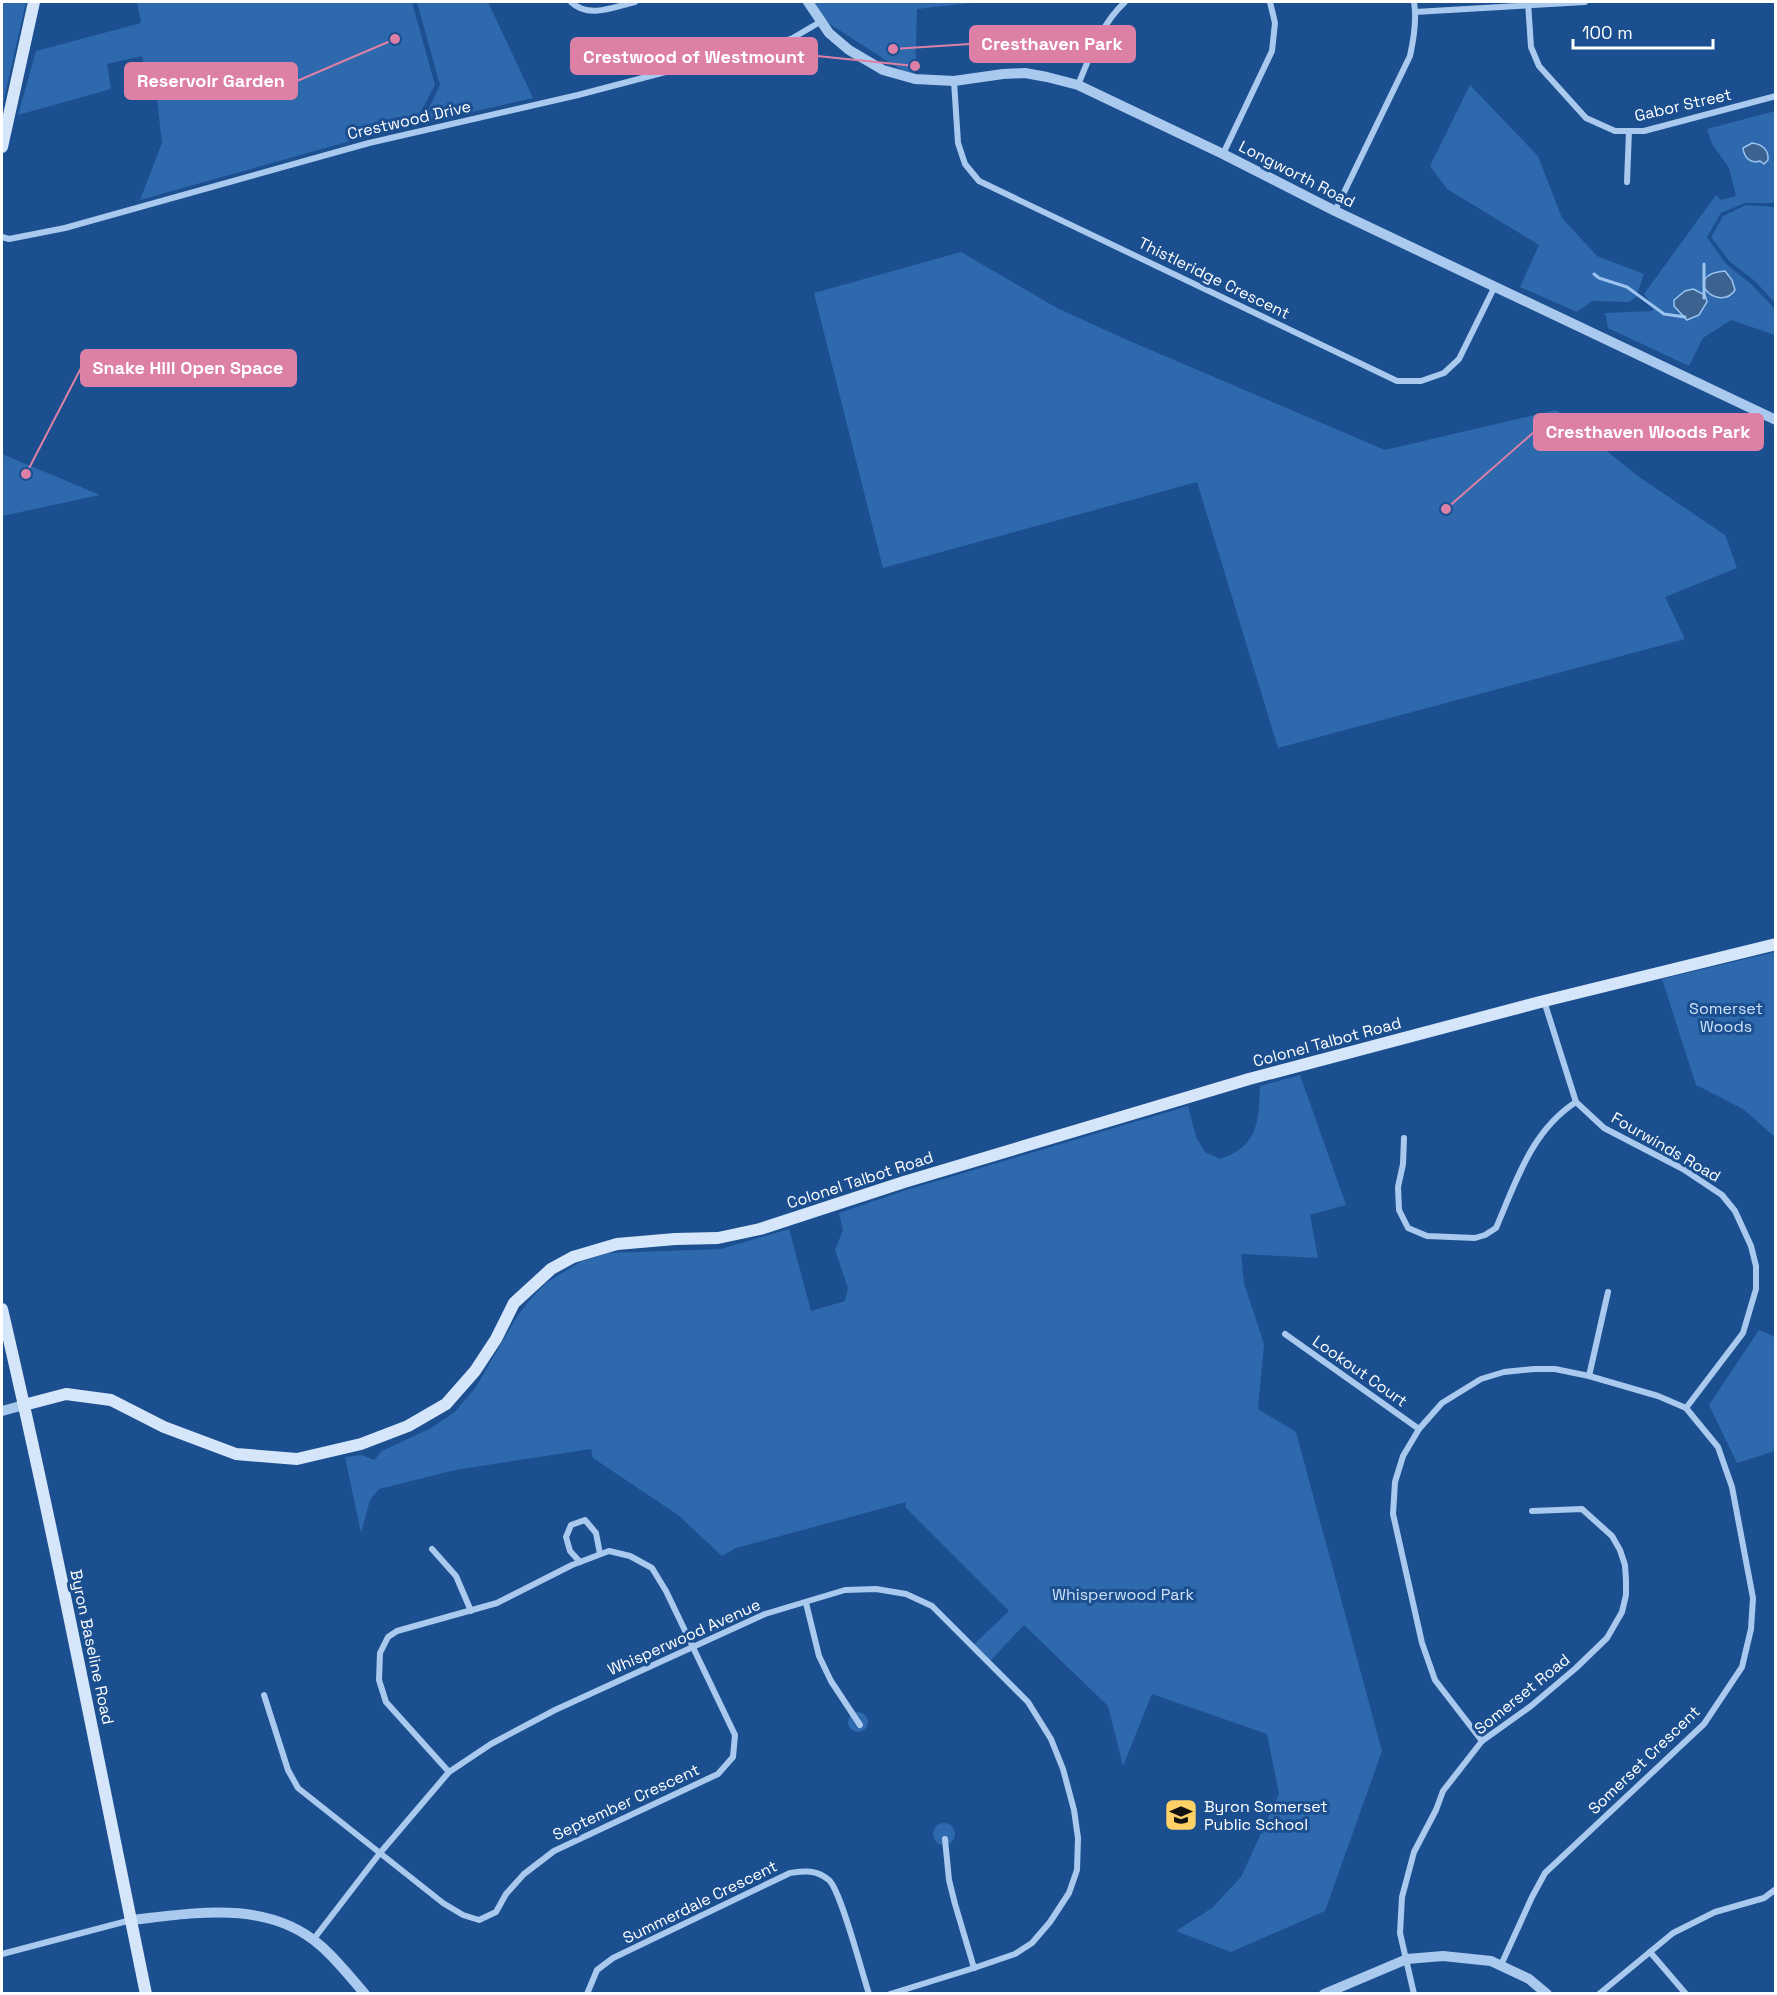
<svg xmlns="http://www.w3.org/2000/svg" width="1777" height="1995" font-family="'Space Grotesk',sans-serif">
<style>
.green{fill:#2e69ad}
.water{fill:#3c6290;stroke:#9cc4f0;stroke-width:1.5}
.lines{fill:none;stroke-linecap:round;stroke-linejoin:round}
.stream{stroke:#9cc4f0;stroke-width:3}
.minor{stroke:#a9c9ee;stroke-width:6}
.tertiary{stroke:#a9c9ee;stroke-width:10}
.secondary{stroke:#d6e6fa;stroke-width:12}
.labels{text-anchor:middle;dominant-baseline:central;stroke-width:6;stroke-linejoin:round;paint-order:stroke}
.street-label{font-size:16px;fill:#fff;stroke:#1b4f8f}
.park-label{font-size:16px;fill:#cfe3fa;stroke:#1b4f8f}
.poi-label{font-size:16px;fill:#fff;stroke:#1b4f8f;text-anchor:start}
.leader{fill:none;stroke:#dd80a5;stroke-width:2}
.callout-dot{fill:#dd80a5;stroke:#1b4f8f;stroke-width:2}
.callout{fill:#dd80a5;stroke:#dd80a5;stroke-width:2}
.callout-label{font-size:18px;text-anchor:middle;font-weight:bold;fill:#fff}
</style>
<rect width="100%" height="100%" fill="#1b4f8f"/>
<g class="green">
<polygon points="2,2 26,2 2,108"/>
<polygon points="137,2 412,2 435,85 415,123 140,200 162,143 156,90 171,84 167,64 144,69 142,56 107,64 111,89 18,115 36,51 141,23"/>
<polygon points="417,2 488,2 533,98 421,124 440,85"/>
<polygon points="813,2 980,2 917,9 915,79 822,19"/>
<polygon points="1470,85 1538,156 1562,218 1597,256 1644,274 1636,297 1629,302 1592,301 1577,312 1520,287 1539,245 1447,189 1430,166"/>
<polygon points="1775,111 1775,203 1745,203 1721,213 1707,237 1726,264 1751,284 1775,309 1775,335 1731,320 1703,338 1689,366 1608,328 1605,313 1652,311 1654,307 1644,294 1716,195 1721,200 1736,196 1729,168 1712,144 1707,129"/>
<polygon points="1746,205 1775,207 1775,303 1755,281 1729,261 1711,237 1723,216"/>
<polygon points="961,252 1057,308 1125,339 1385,450 1556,410 1639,477 1725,535 1737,568 1665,597 1685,639 1278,748 1197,482 883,568 814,293"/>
<polygon points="2,454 100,495 2,516"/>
<polygon points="1775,952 1776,952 1775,1137 1743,1109 1696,1085 1662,979"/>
<path d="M1300 1075 1346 1205 1310 1215 1318 1258 1241 1254 1244 1283 1264 1344 1258 1409 1296 1432 1382 1751 1325 1911 1231 1952 1176 1931 1212 1908 1241 1877 1279 1794 1267 1734 1152 1694 1123 1766 1108 1706 1024 1625 990 1661 972 1646 1009 1611 905 1507 906 1502 736 1548 722 1556 678 1515 593 1458 591 1449 455 1470 379 1489 370 1500 361 1533 345 1457 362 1455 374 1460 382 1451 431 1428 455 1412 476 1387 516 1318 529 1301 546 1283 580 1262 608 1253 721 1249 789 1229 811 1311 845 1301 848 1288 835 1250 843 1230 839 1213 906 1190 1188 1106 1196 1137 1205 1152 1220 1159C1258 1147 1259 1121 1260 1086Z"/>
<polygon points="1759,1330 1775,1337 1775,1451 1737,1463 1709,1405"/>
<circle cx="858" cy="1722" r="10"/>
<circle cx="944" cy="1834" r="11"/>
</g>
<g class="water">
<path d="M1752 143C1761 144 1769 149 1768 160L1764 164 1760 161C1751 164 1744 158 1743 148Z"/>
<path d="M1725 271 1732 280 1735 290C1719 314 1679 275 1725 271Z"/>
<polygon points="1693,289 1705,295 1707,302 1699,315 1687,320 1674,306 1674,300 1685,291"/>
</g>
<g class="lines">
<g class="stream">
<polyline points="1704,264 1704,298"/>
<polyline points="1594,274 1599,278 1627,287 1664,314 1685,317"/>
</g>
<g class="minor">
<path d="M571 2C589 19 613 7 635 2"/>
<polyline points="1528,2 1531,47 1539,66 1586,118 1615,131 1644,131 1776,96"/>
<polyline points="1415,12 1585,2"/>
<polyline points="954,81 958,143 965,164 979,181 1397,381 1421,381 1444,373 1459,359 1495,286"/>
<path d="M1078 85C1090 56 1101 24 1125 2"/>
<polyline points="1223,154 1272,51 1275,23 1270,2"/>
<polyline points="1627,182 1629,131"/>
<path d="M1335 211 1410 56C1414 38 1417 20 1414 2"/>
<polyline points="2,237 9,239 65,228 369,143 578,95 791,39 820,22"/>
<polyline points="1544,1001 1576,1102 1604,1128 1683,1169 1722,1195 1735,1211 1751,1246 1756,1266 1756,1289 1743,1333 1686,1408"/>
<path d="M1404 1138 1403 1164 1398 1187 1399 1210 1408 1228 1427 1236 1475 1238 1485 1235 1496 1228C1516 1182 1531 1131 1576 1102"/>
<polyline points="1285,1334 1419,1429"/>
<polyline points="1589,1376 1608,1292"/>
<polyline points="432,1549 456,1576 471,1611"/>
<polyline points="580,1562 570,1551 566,1537 571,1525 585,1520 596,1533 600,1554"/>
<polyline points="806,1603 819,1656 831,1681 860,1725"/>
<polyline points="264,1695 288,1770 298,1788 443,1903 463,1915 479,1920 496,1912 506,1894 524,1874 554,1851 718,1774 733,1757 735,1735 666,1591 652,1568 630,1556 609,1551 572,1565 497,1603 397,1631 388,1637 380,1653 379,1680 386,1702 449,1772"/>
<polyline points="1482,1741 1435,1680 1422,1643 1393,1514 1395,1482 1403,1456 1419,1429 1442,1403 1481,1379 1504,1372 1534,1369 1555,1369 1589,1376 1658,1396 1686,1408 1718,1447 1732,1487 1753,1598 1751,1629 1742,1667 1704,1724 1545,1873 1532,1897 1501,1965"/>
<polyline points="945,1839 949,1880 955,1904 974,1968"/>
<polyline points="313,1940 380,1853 449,1772 491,1744 555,1710 765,1614 845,1590 876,1589 906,1594 932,1606 1028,1702 1051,1739 1063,1769 1074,1810 1078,1838 1077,1870 1069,1893 1050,1922 1032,1943 1015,1954 974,1968 890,1994"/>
<polyline points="1650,1952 1686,1994"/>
<polyline points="2,1954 131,1920"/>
<path d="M587 1994 597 1970 613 1958 790 1873C804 1871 816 1869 829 1880 841 1891 862 1973 869 1994"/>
<polyline points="1414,1994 1400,1933 1402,1897 1414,1852 1436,1810 1443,1791 1482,1741 1531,1706 1576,1668 1607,1638 1622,1612 1626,1595 1626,1580 1625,1565 1620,1550 1612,1536 1582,1509 1532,1511"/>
<polyline points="1599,1994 1673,1933 1715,1912 1764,1898 1776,1889"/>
</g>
<g class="tertiary">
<polyline points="808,2 829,33 849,50 883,70 915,79 954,81 1003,74 1025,73 1047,77 1078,85 1223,154 1335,211 1776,420"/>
<polyline points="2,1411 24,1405"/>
<path d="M131 1920C195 1913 268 1899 321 1946 337 1960 351 1978 365 1994"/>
<polyline points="1324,1994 1407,1959 1443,1956 1491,1961 1529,1979 1547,1994"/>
</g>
<g class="secondary">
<polyline points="2,147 34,2"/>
<path d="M2 1309C55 1536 99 1765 146 1994"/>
<polyline points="24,1405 66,1394 111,1400 164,1427 236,1454 297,1459 361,1444 408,1426 446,1404 475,1371 496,1339 514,1303 551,1269 573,1257 617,1244 675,1239 718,1238 760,1229 904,1182 1249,1079 1544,1001 1776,944"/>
</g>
</g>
<defs>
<symbol id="school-square" viewBox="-11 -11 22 22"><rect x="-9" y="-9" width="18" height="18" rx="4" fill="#ffd166" stroke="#1b4f8f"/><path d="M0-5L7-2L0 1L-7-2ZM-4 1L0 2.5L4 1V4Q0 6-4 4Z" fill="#111"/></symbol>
</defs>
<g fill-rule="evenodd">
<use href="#school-square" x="1162" y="1796" width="38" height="38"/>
</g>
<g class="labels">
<g class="street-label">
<text transform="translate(1683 105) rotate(-13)">Gabor Street</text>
<text transform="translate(409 120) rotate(-13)">Crestwood Drive</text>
<text transform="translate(1297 174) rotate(27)">Longworth Road</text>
<text transform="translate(1214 278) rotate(26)">Thistleridge Crescent</text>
<text transform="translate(1327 1042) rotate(-15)">Colonel Talbot Road</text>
<text transform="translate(1666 1147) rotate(30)">Fourwinds Road</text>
<text transform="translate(860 1180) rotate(-18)">Colonel Talbot Road</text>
<text transform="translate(1360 1371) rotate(35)">Lookout Court</text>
<text transform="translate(684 1637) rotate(-24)">Whisperwood Avenue</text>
<text transform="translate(92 1647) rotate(78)">Byron Baseline Road</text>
<text transform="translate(1522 1694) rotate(-39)">Somerset Road</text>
<text transform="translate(1644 1760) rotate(-44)">Somerset Crescent</text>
<text transform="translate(626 1802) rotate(-25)">September Crescent</text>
<text transform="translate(700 1902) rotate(-26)">Summerdale Crescent</text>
</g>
<g class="park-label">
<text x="1726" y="1008">Somerset<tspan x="1726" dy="18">Woods</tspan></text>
<text x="1123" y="1594">Whisperwood Park</text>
</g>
<g class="poi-label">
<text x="1204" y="1806">Byron Somerset<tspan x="1204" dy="18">Public School</tspan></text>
</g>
</g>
<path class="leader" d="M893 49L970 44M915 66L817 56M395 39L297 81M26 474L81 368M1446 509L1534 432"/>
<g class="callout-dot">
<circle cx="893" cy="49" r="6"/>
<circle cx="915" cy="66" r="6"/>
<circle cx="395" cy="39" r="6"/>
<circle cx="26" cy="474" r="6"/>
<circle cx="1446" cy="509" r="6"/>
</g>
<g class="callout">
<rect x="970" y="26" width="165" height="36" rx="6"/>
<rect x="571" y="38" width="246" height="36" rx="6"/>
<rect x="125" y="63" width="172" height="36" rx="6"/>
<rect x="81" y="350" width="215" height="36" rx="6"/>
<rect x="1534" y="414" width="229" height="36" rx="6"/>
</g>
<g class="callout-label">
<text x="1052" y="50">Cresthaven Park</text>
<text x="694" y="63">Crestwood of Westmount</text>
<text x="211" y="87">Reservoir Garden</text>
<text x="188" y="374">Snake Hill Open Space</text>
<text x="1648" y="438">Cresthaven Woods Park</text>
</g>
<rect width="1777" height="1995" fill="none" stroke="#ffffff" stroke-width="6"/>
<path d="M1573 39v9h140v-9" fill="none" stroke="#ffffff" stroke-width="3"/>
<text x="1582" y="39" font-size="18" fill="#ffffff" stroke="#1b4f8f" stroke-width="4.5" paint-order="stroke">100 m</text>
</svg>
